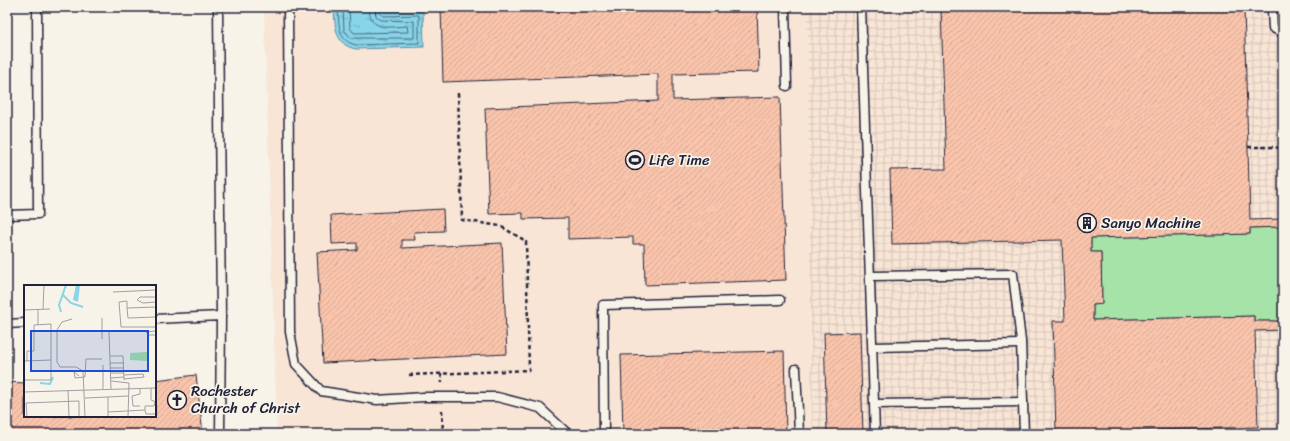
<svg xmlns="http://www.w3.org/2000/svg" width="1290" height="441" font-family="Sriracha,sans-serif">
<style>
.built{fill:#f8e5d6}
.industrial{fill:url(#industrial-grid)}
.grass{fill:#a6e3a9;stroke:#648272}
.water{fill:url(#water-ripples);stroke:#5f8da3}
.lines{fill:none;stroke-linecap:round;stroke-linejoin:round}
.shore{stroke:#4b6980;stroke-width:1}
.building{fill:url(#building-hatch);stroke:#22223b;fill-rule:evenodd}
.service-casing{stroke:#22223b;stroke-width:11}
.path{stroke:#22223b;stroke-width:2.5;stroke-dasharray:4 3;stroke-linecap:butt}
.service{stroke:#f7f3e8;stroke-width:8}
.labels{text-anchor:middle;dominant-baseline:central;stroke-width:3.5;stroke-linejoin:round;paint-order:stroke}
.poi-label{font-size:15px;fill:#22223b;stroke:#f7f3e8;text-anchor:start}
.inset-river{fill:none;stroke:#88d4e8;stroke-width:2}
.inset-road{fill:none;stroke:#a29fa3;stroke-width:1}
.view{fill:#1d4ed8;fill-opacity:0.15;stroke:#1d4ed8;stroke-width:2}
.inset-edge{fill:none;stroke:#22223b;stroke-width:2}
</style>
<defs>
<pattern id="industrial-grid" width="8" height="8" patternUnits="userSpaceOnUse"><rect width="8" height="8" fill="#f8e5d6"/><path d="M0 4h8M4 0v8" fill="none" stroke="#d4c4b9"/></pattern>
<pattern id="water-ripples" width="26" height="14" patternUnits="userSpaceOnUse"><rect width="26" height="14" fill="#88d4e8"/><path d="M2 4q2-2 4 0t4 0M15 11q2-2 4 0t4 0" fill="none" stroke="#75b6c8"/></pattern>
<pattern id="building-hatch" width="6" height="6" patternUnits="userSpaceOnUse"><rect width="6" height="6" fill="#f9c4ab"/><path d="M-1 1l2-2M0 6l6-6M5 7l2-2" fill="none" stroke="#d5a894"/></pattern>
</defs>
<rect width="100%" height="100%" fill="#f7f3e8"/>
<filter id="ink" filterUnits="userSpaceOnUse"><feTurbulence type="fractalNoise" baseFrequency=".025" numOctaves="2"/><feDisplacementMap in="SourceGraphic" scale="8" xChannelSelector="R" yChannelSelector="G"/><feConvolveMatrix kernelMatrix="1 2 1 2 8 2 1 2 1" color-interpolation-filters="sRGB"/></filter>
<g filter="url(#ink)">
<polygon class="built" points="264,7 807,7 812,434 277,434"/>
<polygon class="industrial" points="807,7 1283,7 1283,434 812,434"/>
<polygon class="grass" points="1280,227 1282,321 1254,321 1254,316 1093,320 1093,305 1102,304 1101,252 1091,252 1091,238 1250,234 1250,228"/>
<path class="water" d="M334 7H384L385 12 423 11 424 47 356 49C334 45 335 25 334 7Z"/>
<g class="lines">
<g class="shore">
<path d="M338 7C339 23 337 41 356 45L419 43V15L384 16 380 14V7"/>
<polyline points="343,7 344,30 351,38 414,38 414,21 381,20 376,16 375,7"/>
<path d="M349 7 350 28 354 33 408 32 407 26C389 27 369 32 369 7"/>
</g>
</g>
<g class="building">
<polygon points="441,7 757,7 759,72 673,74 673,100 780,97 786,280 645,285 644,244 633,244 633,237 568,239 568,218 523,219 523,213 489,214 485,108 658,101 658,74 443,82"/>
<path d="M941 7H1244L1250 220 1283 219V330L1255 331 1258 427 1056 433 1053 321H1065L1062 240 892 244 890 170 946 169ZM1280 227 1282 321H1254V316L1093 320V305L1102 304 1101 252H1091V238L1250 234V228Z"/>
<polygon points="443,209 444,231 414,232 415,240 402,240 402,248 502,243 507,354 323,363 317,252 357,250 357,243 332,244 331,215"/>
<polygon points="860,332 863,434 827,434 824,333"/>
<polygon points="784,351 786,434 623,434 621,355"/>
<polygon points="196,375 203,434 7,434 7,382 25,383 25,416 155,416 155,380"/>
</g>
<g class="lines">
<defs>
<g id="service">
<polyline points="218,7 221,316"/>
<polyline points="288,7 290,332 296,364 321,391 377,400 424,397 497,397 540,408 568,434"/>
<polyline points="785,7 787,86"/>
<polyline points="861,7 875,434"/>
<polyline points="1275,7 1272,11 1273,28 1283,33"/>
<polyline points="7,215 38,214 37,7"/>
<polyline points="871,276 1013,274 1021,341 1024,434"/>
<polyline points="155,319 221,316 220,434"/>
<polyline points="7,324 25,323"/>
<polyline points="873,347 1021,344"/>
<polyline points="796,369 799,434"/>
<polyline points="875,404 1023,402"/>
<polyline points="604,434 603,305 780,300"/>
</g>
</defs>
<use href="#service" class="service-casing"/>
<g class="path">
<polyline points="1248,147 1276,147 1283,150"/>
<polyline points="441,374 442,383"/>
<polyline points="409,375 529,370 526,241 500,226 462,220 458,93"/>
<polyline points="442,410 443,434"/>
<polyline points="1281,434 1283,432"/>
</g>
<use href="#service" class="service"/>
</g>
</g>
<defs>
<symbol id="stadium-ring" viewBox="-11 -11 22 22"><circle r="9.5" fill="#f7f3e8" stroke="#22223b" stroke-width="1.5"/><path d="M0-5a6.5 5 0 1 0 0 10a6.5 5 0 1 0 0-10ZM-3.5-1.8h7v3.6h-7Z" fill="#22223b"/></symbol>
<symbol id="building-ring" viewBox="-11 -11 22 22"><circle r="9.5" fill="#f7f3e8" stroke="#22223b" stroke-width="1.5"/><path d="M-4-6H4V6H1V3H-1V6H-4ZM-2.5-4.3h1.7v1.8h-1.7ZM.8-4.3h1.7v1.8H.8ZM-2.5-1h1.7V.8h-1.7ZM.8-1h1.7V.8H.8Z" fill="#22223b"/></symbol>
<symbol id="church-ring" viewBox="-11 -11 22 22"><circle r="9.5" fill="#f7f3e8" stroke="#22223b" stroke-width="1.5"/><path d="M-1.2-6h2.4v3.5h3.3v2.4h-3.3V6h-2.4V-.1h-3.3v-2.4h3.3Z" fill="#22223b"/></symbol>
</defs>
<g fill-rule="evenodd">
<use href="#stadium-ring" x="624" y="149" width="22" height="22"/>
<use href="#building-ring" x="1076" y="212" width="22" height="22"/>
<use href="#church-ring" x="166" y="389" width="22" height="22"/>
</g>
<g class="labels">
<g class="poi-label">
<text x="649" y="160">Life Time</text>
<text x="1101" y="223">Sanyo Machine</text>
<text x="191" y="391">Rochester<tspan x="191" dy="17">Church of Christ</tspan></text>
</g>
</g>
<g transform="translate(24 285)">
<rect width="132" height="132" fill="#f7f3e8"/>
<path d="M123 67V76L106 75V68Z" fill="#a6e3a9"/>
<path d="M52 0H56L54 17 49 15Z" fill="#88d4e8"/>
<path class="inset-river" d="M39 10 47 18 59 22M37 27 35 20 42 0M16 98 26 99 29 92"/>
<path class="inset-road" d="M113 0H131M89 7 132 5M132 12H116L113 15 119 18 132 17M132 22 103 23V16L95 17 97 42H132M103 23 104 33 132 32M14 24V40M19 24 20 0M0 25 26 24M78 33V54M48 34 38 37 33 45V77L36 82H52L59 86 61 132M132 46 122 47 125 50H132M85 47 87 104M86 71H99L100 95M0 76 27 75V95H0M3 76V66H10V40L27 39V75M86 78H100M86 83H100M86 88H100M100 90 119 89 120 92 100 94M55 91 50 87 51 93 61 92 62 74H78M87 93 100 92M87 96 105 98 104 132M116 103V109L108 111 109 121H116M127 103V115L132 117M79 104V80M44 105 45 132M0 107 132 103M84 112 104 111M61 113 84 112V132M121 125V121H130L131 117M84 127 121 125 122 129H132M3 132 2 118 55 116V132"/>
<path class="view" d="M7 46H124V86H7Z"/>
<rect width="132" height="132" class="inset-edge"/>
</g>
<rect width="1290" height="441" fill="none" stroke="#f7f3e8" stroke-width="24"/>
<rect x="12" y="12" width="1266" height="417" fill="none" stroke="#22223b" stroke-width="1.5" filter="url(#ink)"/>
</svg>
